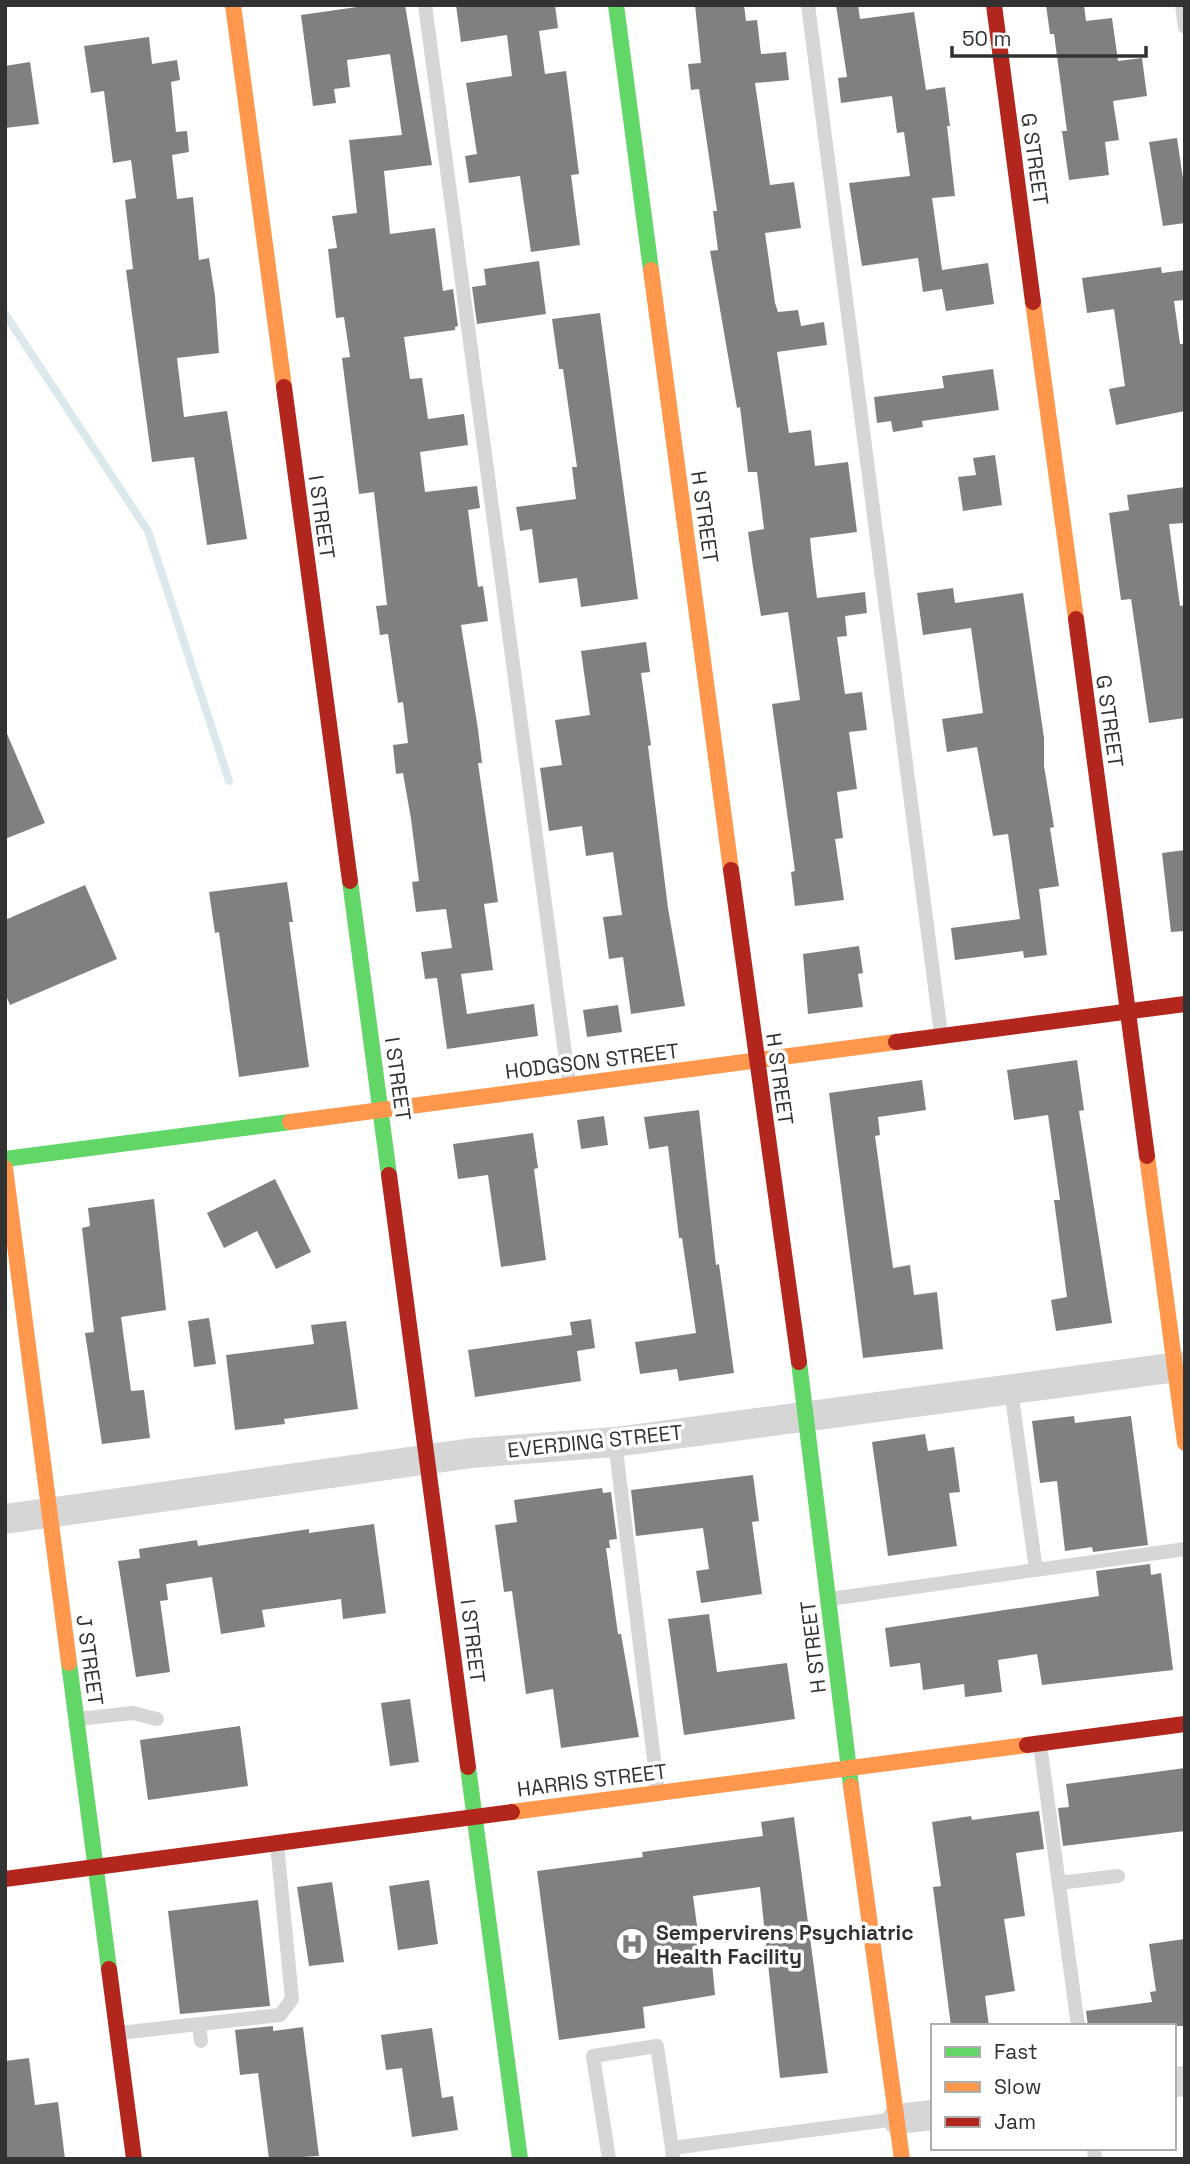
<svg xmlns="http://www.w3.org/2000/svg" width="1190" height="2164" font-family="'Space Grotesk',sans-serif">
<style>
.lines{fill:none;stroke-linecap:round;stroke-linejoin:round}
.stream{stroke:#dbe9ee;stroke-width:8}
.building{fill:#808080}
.lane{stroke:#d6d6d6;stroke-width:14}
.street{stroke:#d6d6d6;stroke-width:30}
.fast{stroke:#63d668;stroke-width:16}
.slow{stroke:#ff974d;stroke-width:16}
.jam{stroke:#b3261e;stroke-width:16}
.labels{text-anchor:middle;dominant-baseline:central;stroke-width:7;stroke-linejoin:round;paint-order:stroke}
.street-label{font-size:21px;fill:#323232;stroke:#fff}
.poi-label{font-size:21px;font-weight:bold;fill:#323232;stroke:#fff;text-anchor:start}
</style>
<rect width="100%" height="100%" fill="#fff"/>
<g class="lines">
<polyline class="stream" points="5,314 148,531 229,781"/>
</g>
<g class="building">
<polygon points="371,5 405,5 432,165 384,171 390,234 435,228 443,291 453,289 458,326 455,327 455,330 404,337 410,379 422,378 428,419 464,414 468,445 420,452 425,492 477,486 480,508 468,510 478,587 483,586 488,621 461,625 478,729 482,763 478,763 498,902 484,904 493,970 461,974 467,1014 534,1004 538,1036 447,1049 437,978 425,979 421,952 452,948 446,909 416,912 412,882 419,881 411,819 403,773 396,774 393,745 408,743 403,702 398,703 388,634 380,635 376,606 387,605 374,492 359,494 342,358 350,357 344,317 336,318 328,249 337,248 332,216 357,213 349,140 402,135 390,54 347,60 350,87 334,89 336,103 313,106 301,15"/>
<polygon points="456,5 555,5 558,28 539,31 545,74 566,71 579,174 571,175 580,245 531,252 520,176 469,183 465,156 477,154 466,83 512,76 507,35 461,42"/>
<polygon points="695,5 744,5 746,21 757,20 761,54 786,52 789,80 755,83 770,185 794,182 801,228 765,233 775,303 778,312 798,310 801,326 824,322 827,345 777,352 789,433 811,430 815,466 848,462 857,532 810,538 812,558 817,598 865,592 867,613 845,616 847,636 837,637 845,694 862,692 867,730 849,732 857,789 837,792 843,838 835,839 844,900 795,906 791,872 795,871 772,704 800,700 788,612 761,616 753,567 748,532 764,529 757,472 748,472 740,407 737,408 710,251 718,250 713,211 717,211 699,89 691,90 688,64 701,63"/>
<polygon points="836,5 858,5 860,19 914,12 926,90 945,87 950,126 947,126 955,196 932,198 942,270 988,263 994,304 946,311 942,289 923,292 918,258 862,266 849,183 910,176 904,132 897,133 892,96 841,103 838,78 847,77"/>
<polygon points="1046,5 1084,5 1086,21 1112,18 1118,61 1142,58 1147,96 1113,101 1119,140 1105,142 1109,175 1069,180 1062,131 1067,131 1054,34 1050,34"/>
<polygon points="149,37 152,64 177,60 180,80 171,82 176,132 187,131 189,152 172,155 177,199 193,197 199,260 209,258 215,296 219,353 177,358 184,417 227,411 247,539 207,545 194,457 152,462 126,270 133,269 125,200 136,198 131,160 113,163 104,91 91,93 84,46"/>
<polygon points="30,62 39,124 5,128 5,66"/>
<polygon points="1177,138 1185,192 1185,223 1163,226 1149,142"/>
<polygon points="539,261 546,314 477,324 472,287 486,285 484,269"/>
<polygon points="1161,267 1162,273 1185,270 1185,300 1174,301 1180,344 1185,344 1185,411 1116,425 1109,389 1125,386 1114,309 1087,313 1082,278"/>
<polygon points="600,313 638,599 581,607 577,578 539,583 532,529 520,531 516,507 576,499 572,467 577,467 563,369 559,369 552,319"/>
<polygon points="993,369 999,410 922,421 923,427 893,432 891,421 877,423 874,397 944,388 942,376"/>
<polygon points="995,455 1002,505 963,511 958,477 976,475 973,458"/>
<polygon points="1185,487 1185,523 1169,524 1180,606 1185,605 1185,718 1149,723 1131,599 1121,600 1109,513 1129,510 1127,495"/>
<polygon points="953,588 955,603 1023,593 1044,738 1044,766 1054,827 1050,828 1059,886 1039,889 1047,955 1024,958 1023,951 955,960 951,928 1020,919 1008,834 993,836 977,747 947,752 942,719 983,713 971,628 923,635 917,593"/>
<polygon points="646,642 650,672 641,673 651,745 648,746 668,908 685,1006 631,1014 623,957 609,959 603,917 622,915 613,852 586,856 582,826 549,831 540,768 562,765 555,720 590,715 581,651"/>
<polygon points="5,729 45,823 5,839"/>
<polygon points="1185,850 1185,931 1171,932 1162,853"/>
<polygon points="287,882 293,922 289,922 309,1067 239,1077 219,932 215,933 209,892"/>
<polygon points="85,885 117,959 10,1005 5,993 5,920"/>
<polygon points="859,946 863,973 858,974 863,1007 808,1014 803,954"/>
<polygon points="618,1005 622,1032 587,1037 583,1010"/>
<polygon points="1077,1060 1084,1110 1079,1111 1112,1323 1056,1331 1051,1300 1067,1297 1054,1200 1060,1200 1048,1115 1014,1120 1007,1070"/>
<polygon points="922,1080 926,1110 878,1117 880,1135 875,1136 893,1268 910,1265 914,1295 937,1292 943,1349 863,1358 829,1093"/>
<polygon points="699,1110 716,1265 719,1264 734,1373 679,1381 677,1369 640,1374 635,1342 696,1333 682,1238 679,1238 668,1146 649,1149 644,1117"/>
<polygon points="604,1116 608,1145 581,1149 577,1120"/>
<polygon points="533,1133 538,1168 534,1169 546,1260 501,1267 488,1175 458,1179 453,1144"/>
<polygon points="275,1179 311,1252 276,1269 257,1231 224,1248 207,1213"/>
<polygon points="154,1199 166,1310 121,1317 131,1391 144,1390 150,1438 102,1444 85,1333 94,1332 82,1228 90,1226 88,1208"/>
<polygon points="209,1318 216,1364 194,1367 188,1321"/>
<polygon points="591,1319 595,1348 577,1351 581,1381 475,1397 468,1350 572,1335 570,1322"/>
<polygon points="346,1321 358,1409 284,1419 285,1424 235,1430 226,1355 314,1344 311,1325"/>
<polygon points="1074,1416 1075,1423 1131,1416 1148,1545 1093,1552 1092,1547 1065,1551 1057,1481 1040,1483 1032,1421"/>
<polygon points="925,1434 928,1451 954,1447 960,1492 949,1493 957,1546 888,1556 872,1442"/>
<polygon points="753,1475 759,1521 752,1522 762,1594 701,1603 696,1571 709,1569 703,1528 636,1536 631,1490"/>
<polygon points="602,1488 603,1493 611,1492 617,1539 609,1540 610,1548 606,1548 618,1634 621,1634 639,1737 561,1748 553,1689 526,1694 512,1591 504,1592 495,1525 517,1522 514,1500"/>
<polygon points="374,1524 386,1613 343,1619 341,1599 262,1610 265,1627 221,1634 212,1577 166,1584 168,1600 160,1601 170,1672 136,1677 118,1561 140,1558 139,1549 197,1540 198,1546 309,1529 309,1533"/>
<polygon points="1150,1564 1151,1575 1161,1573 1173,1670 1042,1685 1037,1654 998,1660 1002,1692 965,1697 964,1684 923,1690 920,1663 890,1667 885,1628 1099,1596 1096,1571"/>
<polygon points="709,1614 717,1672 787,1663 795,1719 684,1735 668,1619"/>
<polygon points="410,1699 419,1762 390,1766 381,1703"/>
<polygon points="240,1726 248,1786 148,1800 140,1740"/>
<polygon points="1185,1768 1185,1831 1063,1846 1058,1808 1069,1807 1066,1784"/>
<polygon points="1039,1811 1044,1849 1016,1853 1025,1916 1004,1919 1015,1991 985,1996 989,2026 951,2026 933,1887 941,1886 932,1822 971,1816 972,1820"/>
<polygon points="794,1817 828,2073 780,2078 760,1887 693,1896 702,1963 712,1962 715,1995 643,2007 645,2028 559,2040 537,1871 643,1857 642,1852 763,1836 761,1822"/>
<polygon points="429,1880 438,1944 398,1950 389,1886"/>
<polygon points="332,1882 344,1962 309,1966 297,1887"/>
<polygon points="258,1900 270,2006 180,2014 168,1911"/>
<polygon points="1185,1939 1185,2026 1088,2026 1086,2011 1152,2002 1150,1992 1156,1991 1149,1944"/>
<polygon points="273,2026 273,2031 303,2027 319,2156 269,2159 258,2073 240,2075 235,2030"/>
<polygon points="432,2028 442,2098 453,2096 458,2130 412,2137 402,2068 386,2070 381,2035"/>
<polygon points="29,2058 35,2105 58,2102 65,2159 5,2159 5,2061"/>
</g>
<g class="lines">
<g class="lane">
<polyline points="425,5 569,1083"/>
<polyline points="808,5 941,1034"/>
<polyline points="1182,5 1185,27"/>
<polyline points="1011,1390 1036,1570"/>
<polyline points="615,1442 658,1792"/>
<polyline points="830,1599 1185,1549"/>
<polyline points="78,1719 133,1713 157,1719"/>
<polyline points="1040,1744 1078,2026"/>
<polyline points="1059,1883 1118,1876"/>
<polyline points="199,2025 201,2041"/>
<polyline points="119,2033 280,2015 292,1999 277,1844"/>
<polyline points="1094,2148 1095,2159"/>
<polyline points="609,2159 593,2056 657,2046 672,2148"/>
<polyline points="673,2159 672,2148 896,2119"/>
</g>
<g class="street">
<polyline points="5,1519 472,1453 615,1442 1185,1366"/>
<polyline points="1174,2082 1185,2081"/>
<polyline points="897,2119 933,2115"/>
</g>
<g class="fast">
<polyline points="616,5 651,270"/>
<polyline points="350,881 389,1175"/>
<polyline points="5,1159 290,1122"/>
<polyline points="799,1362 851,1786"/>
<polyline points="69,1663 109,1969"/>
<polyline points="468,1767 520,2159"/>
</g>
<g class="slow">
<polyline points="233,5 284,387"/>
<polyline points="651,270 731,870"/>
<polyline points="1033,302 1076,619"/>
<polyline points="290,1122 896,1042"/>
<polyline points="1147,1156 1185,1443"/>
<polyline points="5,1168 69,1663"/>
<polyline points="851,1786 902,2159"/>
<polyline points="512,1812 1027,1745"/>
</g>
<g class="jam">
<polyline points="994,5 1033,302"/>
<polyline points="284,387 350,881"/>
<polyline points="1076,619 1147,1156"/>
<polyline points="731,870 799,1362"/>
<polyline points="896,1042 1185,1004"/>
<polyline points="389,1175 468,1767"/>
<polyline points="1027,1745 1185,1724"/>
<polyline points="5,1879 512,1812"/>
<polyline points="109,1969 134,2159"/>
</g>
</g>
<defs>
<symbol id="hospital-ring" viewBox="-11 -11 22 22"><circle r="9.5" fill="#fff" stroke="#7a7a7a" stroke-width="1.5"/><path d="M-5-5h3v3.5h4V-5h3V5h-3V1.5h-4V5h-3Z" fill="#7a7a7a"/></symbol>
</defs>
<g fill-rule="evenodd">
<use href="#hospital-ring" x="613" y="1925" width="38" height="38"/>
</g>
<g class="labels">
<g class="street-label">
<text transform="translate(1035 159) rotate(82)">G STREET</text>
<text transform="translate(322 517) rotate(82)">I STREET</text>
<text transform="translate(705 517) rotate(82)">H STREET</text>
<text transform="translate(1110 721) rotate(82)">G STREET</text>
<text transform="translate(592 1061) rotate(-7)">HODGSON STREET</text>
<text transform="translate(398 1079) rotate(82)">I STREET</text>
<text transform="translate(780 1079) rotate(82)">H STREET</text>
<text transform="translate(595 1441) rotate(-6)">EVERDING STREET</text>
<text transform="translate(473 1641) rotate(83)">I STREET</text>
<text transform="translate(813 1647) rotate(-97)">H STREET</text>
<text transform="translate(90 1660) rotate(82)">J STREET</text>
<text transform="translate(592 1780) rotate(-7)">HARRIS STREET</text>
</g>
<g class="poi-label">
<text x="656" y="1932">Sempervirens Psychiatric<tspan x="656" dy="24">Health Facility</tspan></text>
</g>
</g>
<rect width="1190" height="2164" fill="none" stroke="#323232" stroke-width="14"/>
<rect x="931" y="2024" width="245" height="126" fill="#ffffff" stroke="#adadad" stroke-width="2"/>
<rect x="945" y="2047" width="35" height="10" fill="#63d668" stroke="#adadad" stroke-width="2"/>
<text x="994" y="2059" font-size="21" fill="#323232">Fast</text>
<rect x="945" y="2082" width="35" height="10" fill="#ff974d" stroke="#adadad" stroke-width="2"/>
<text x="994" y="2094" font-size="21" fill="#323232">Slow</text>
<rect x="945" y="2117" width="35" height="10" fill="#b3261e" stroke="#adadad" stroke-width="2"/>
<text x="994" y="2129" font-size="21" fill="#323232">Jam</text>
<path d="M952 46v10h194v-10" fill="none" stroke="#323232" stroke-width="3.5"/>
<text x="962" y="46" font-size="21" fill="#323232" stroke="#ffffff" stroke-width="5" paint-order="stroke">50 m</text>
</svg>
